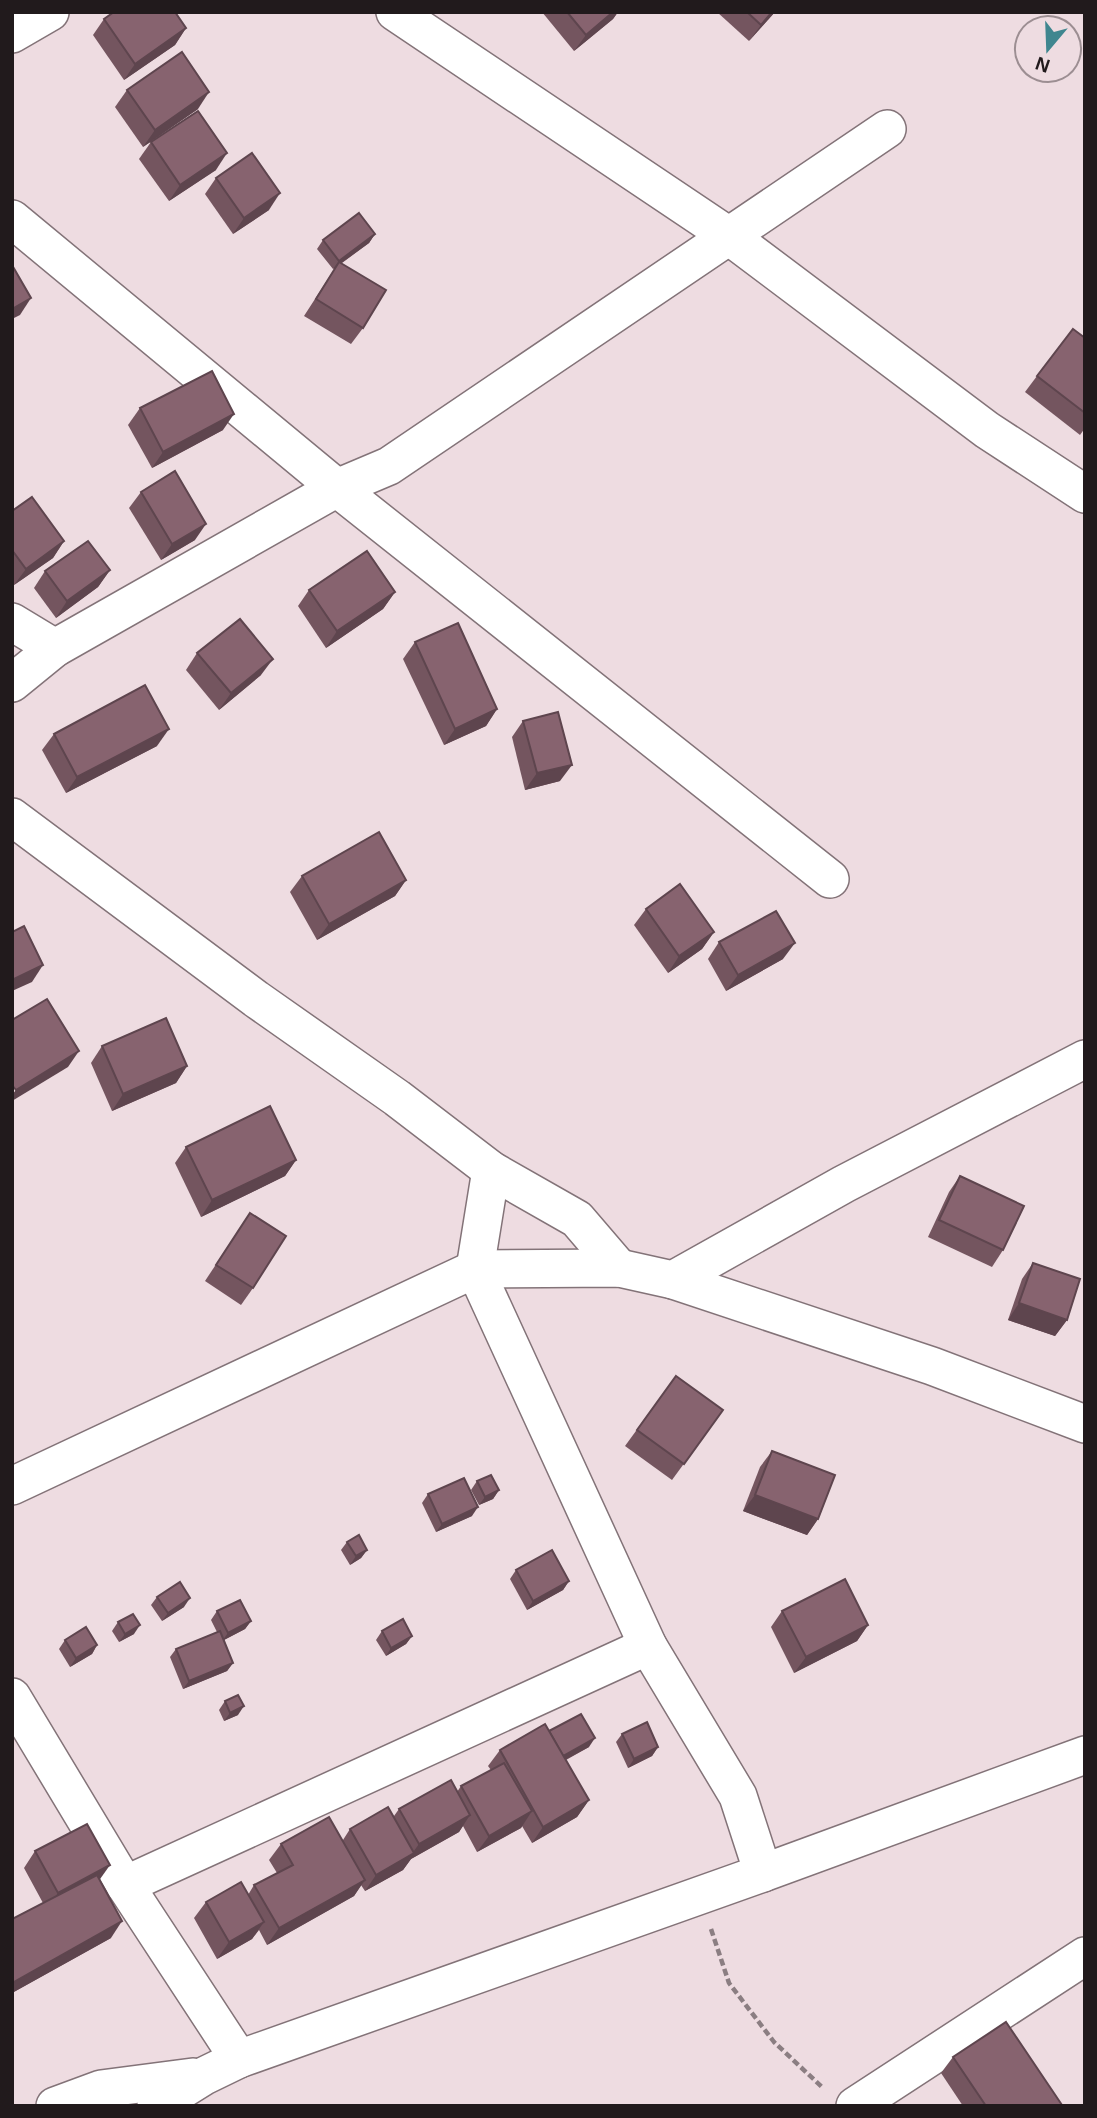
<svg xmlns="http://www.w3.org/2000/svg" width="1097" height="2118" font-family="Arial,sans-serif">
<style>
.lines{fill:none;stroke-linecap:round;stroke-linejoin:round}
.minor-casing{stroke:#837378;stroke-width:40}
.path{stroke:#8b7e82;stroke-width:4.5;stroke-dasharray:7 3.5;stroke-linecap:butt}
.minor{stroke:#fff;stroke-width:37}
.wall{fill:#74555f}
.shaded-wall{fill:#5e454e}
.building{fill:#87636f;stroke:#5e454e;stroke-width:2}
</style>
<rect width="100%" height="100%" fill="#eedce1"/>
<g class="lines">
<defs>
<g id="minor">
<polyline points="395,12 729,236 987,430 1085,494"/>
<polyline points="12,34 50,12"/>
<polyline points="12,219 337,488 830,879"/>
<polyline points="12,622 55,648"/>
<polyline points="12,683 55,648 337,488 389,466 887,129"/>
<polyline points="12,817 256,999 397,1098 491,1170 577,1219 619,1268"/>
<polyline points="673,1280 932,1366 1085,1424"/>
<polyline points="12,1486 475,1269 619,1268 673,1280 844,1184 1085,1059"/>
<polyline points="12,1697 125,1885 239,2059"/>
<polyline points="763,1873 1085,1755"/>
<polyline points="125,1885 648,1646"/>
<polyline points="55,2106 101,2089 193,2077"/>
<polyline points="156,2106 204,2076 239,2059 763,1873 738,1796 648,1646 475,1269 491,1170"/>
<polyline points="855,2106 1085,1956"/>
</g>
</defs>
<use href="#minor" class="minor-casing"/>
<polyline class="path" points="711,1929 729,1983 774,2042 823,2088"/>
<use href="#minor" class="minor"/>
</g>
<g class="wall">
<polygon points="542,12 618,12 613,19 574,51"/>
<polygon points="717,12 775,12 749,41"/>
<polygon points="104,19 186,28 175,45 124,80 93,35"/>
<polygon points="127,90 198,109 143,147 115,107"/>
<polygon points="151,142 216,170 169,201 139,159"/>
<polygon points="216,178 269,210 233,234 205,194"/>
<polygon points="375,234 369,243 342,263 363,328 351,344 304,316 335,268 333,269 317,249 323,240"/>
<polygon points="1085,338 1085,428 1080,435 1025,392 1037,376"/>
<polygon points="140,408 223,430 152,468 128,425"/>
<polygon points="141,492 195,540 161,560 129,508"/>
<polygon points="12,511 64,541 53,558 14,585 12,582"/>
<polygon points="110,570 98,587 56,618 34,588 45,571"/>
<polygon points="309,590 395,592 383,609 326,648 298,606"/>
<polygon points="415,642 497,709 486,726 444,745 403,659"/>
<polygon points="197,653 261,675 219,710 186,670"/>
<polygon points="523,721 560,781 525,790 512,737"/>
<polygon points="54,734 157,746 66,793 42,750"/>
<polygon points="302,876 406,880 395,896 317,940 290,892"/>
<polygon points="646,909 714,932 702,949 668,973 634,925"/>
<polygon points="719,942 783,959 726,991 708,959"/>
<polygon points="102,1046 187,1066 176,1083 112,1111 91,1063"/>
<polygon points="186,1147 296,1160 285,1176 201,1217 175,1163"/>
<polygon points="960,1176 1003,1250 992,1267 928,1237 949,1192"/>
<polygon points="250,1213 253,1288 241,1305 205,1281"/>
<polygon points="1033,1263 1067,1320 1055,1336 1008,1320 1022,1279"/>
<polygon points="676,1376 723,1410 672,1480 625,1446"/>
<polygon points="772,1451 818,1519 807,1535 743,1511 760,1467"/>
<polygon points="477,1481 499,1490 493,1499 479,1505 471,1490"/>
<polygon points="428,1494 472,1516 436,1532 422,1503"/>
<polygon points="347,1542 367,1550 361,1558 350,1565 341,1550"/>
<polygon points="516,1570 569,1581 563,1590 527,1610 510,1579"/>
<polygon points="157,1597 184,1607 162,1621 151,1605"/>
<polygon points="217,1611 251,1621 245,1629 224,1640 233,1663 227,1671 183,1689 170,1657 176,1649 217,1632 211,1620"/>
<polygon points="782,1611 868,1625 857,1641 794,1673 771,1627"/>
<polygon points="118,1622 134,1634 119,1642 112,1631"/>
<polygon points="382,1631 412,1636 406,1644 386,1656 376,1640"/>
<polygon points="65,1640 97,1645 92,1654 70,1667 59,1649"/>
<polygon points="225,1701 238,1715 224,1721 219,1710"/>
<polygon points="549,1731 589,1747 566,1760 589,1800 577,1817 532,1843 522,1826 521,1828 477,1852 463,1826 459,1832 411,1859 403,1870 365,1891 361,1885 354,1896 267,1945 259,1930 252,1939 217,1959 194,1918 206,1902 248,1895 254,1885 277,1873 269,1860 281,1844 343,1840 350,1829 394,1816 399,1809 457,1792 461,1786 491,1770 488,1766 500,1750"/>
<polygon points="622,1734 658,1747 652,1756 628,1768 616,1742"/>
<polygon points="35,1851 100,1879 111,1938 12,1993 12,1919 43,1903 24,1868"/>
<polygon points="953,2057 1062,2105 1061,2106 963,2106 941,2073"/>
</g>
<g class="shaded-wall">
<polygon points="613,12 618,12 613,19 574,51 586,35"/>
<polygon points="772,12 775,12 749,41 761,25"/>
<polygon points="186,28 175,45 124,80 135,64"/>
<polygon points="209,92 198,109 143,147 155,130"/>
<polygon points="227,153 216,170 169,201 180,185"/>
<polygon points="280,193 269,210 233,234 244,218"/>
<polygon points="375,234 369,243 333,269 339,261"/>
<polygon points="31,298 20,315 12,319 12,309"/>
<polygon points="234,414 223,430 152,468 163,452"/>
<polygon points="206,524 195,540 161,560 172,544"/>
<polygon points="64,541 53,558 14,585 26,569"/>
<polygon points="110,570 98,587 56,618 67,601"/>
<polygon points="395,592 383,609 326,648 337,631"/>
<polygon points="273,659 261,675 219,710 231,693"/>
<polygon points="497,709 486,726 444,745 455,729"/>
<polygon points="169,729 157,746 66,793 77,777"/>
<polygon points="572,765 560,781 525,790 537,773"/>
<polygon points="406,880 395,896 317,940 329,924"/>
<polygon points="714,932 702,949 668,973 679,956"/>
<polygon points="795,943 783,959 726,991 738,975"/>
<polygon points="43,965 32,982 12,991 12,980"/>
<polygon points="79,1051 68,1067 12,1101 12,1095 16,1090"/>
<polygon points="187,1066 176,1083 112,1111 123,1094"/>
<polygon points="296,1160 285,1176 201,1217 212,1200"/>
<polygon points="1019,1303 1067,1320 1055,1336 1008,1320"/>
<polygon points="499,1490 493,1499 479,1505 485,1497"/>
<polygon points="755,1495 818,1519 807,1535 743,1511"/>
<polygon points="478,1507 472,1516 436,1532 442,1524"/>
<polygon points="367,1550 361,1558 350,1565 356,1556"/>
<polygon points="569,1581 563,1590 527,1610 533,1601"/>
<polygon points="190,1598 184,1607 162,1621 168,1613"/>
<polygon points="251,1621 245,1629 222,1641 228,1633"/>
<polygon points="140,1625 134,1634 119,1642 125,1634"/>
<polygon points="868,1625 857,1641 794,1673 806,1657"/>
<polygon points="412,1636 406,1644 386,1656 391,1648"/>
<polygon points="97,1645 92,1654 70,1667 76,1658"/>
<polygon points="233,1663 227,1671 183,1689 189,1681"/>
<polygon points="244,1706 238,1715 224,1721 230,1713"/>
<polygon points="595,1738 589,1747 550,1768 556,1760"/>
<polygon points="658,1747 652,1756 628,1768 634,1759"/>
<polygon points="589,1800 577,1817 532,1843 543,1827"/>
<polygon points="532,1811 521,1828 477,1852 489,1836"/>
<polygon points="470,1815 459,1832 411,1859 403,1870 365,1891 376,1875 411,1855 419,1844"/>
<polygon points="110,1865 98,1882 46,1909 58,1893"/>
<polygon points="365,1880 354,1896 267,1945 279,1928"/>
<polygon points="122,1921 111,1938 12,1993 12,1983"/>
<polygon points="264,1922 252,1939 217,1959 229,1942"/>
</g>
<g class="building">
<polygon points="114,12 175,12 186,28 135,64 104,19"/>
<polygon points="567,12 613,12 586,35"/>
<polygon points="747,12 772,12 761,25"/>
<polygon points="182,52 209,92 155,130 127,90"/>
<polygon points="198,111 227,153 180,185 151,142"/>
<polygon points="252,153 280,193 244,218 216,178"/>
<polygon points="359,213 375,234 339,261 323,240"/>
<polygon points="339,262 386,290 363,328 316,299"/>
<polygon points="12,265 31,298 12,309"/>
<polygon points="1073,329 1085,338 1085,413 1037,376"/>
<polygon points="212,371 234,414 163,452 140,408"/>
<polygon points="175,471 206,524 172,544 141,492"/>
<polygon points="32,497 64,541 26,569 12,550 12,511"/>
<polygon points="88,541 110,570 67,601 45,571"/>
<polygon points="367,551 395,592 337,631 309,590"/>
<polygon points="240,619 273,659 231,693 197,653"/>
<polygon points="458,623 497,709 455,729 415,642"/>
<polygon points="145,685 169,729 77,777 54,734"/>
<polygon points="558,712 572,765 537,773 523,721"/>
<polygon points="379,832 406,880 329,924 302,876"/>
<polygon points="680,884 714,932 679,956 646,909"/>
<polygon points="776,911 795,943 738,975 719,942"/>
<polygon points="24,926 43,965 12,980 12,932"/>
<polygon points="47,999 79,1051 16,1090 12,1085 12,1020"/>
<polygon points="166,1018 187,1066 123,1094 102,1046"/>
<polygon points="270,1106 296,1160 212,1200 186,1147"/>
<polygon points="960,1176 1024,1206 1003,1250 939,1220"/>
<polygon points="250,1213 286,1236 253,1288 216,1265"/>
<polygon points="1033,1263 1080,1279 1067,1320 1019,1303"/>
<polygon points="676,1376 723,1410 684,1464 637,1430"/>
<polygon points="772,1451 835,1475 818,1519 755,1495"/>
<polygon points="491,1475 499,1490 485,1497 477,1481"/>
<polygon points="464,1478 478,1507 442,1524 428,1494"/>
<polygon points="359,1535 367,1550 356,1556 347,1542"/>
<polygon points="552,1550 569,1581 533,1601 516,1570"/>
<polygon points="845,1579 868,1625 806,1657 782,1611"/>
<polygon points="180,1582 190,1598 168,1613 157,1597"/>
<polygon points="240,1600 251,1621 228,1633 217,1611"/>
<polygon points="133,1614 140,1625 125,1634 118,1622"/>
<polygon points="403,1619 412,1636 391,1648 382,1631"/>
<polygon points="86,1627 97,1645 76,1658 65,1640"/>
<polygon points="220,1631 233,1663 189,1681 176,1649"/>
<polygon points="238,1695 244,1706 230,1713 225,1701"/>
<polygon points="581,1714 595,1738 563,1756 549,1731"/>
<polygon points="647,1722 658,1747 634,1759 622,1734"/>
<polygon points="545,1724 589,1800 543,1827 500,1750"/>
<polygon points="504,1763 532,1811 489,1836 461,1786"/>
<polygon points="451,1780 470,1815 419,1844 399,1809"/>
<polygon points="388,1807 414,1853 376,1875 350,1829"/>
<polygon points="329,1817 365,1880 279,1928 254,1885 293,1865 281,1844"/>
<polygon points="87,1824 110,1865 58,1893 35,1851"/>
<polygon points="97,1875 122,1921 12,1983 12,1919"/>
<polygon points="241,1882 264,1922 229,1942 206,1902"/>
<polygon points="1006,2022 1062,2105 1060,2106 986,2106 953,2057"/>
</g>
<rect width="1097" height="2118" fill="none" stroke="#211a1c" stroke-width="28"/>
<g transform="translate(1048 49) rotate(199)"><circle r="33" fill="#eedce1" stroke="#9c8e92" stroke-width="2"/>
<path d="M0-5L12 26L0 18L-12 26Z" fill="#3f868f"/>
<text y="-10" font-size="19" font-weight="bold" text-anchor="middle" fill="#211a1c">N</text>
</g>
</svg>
